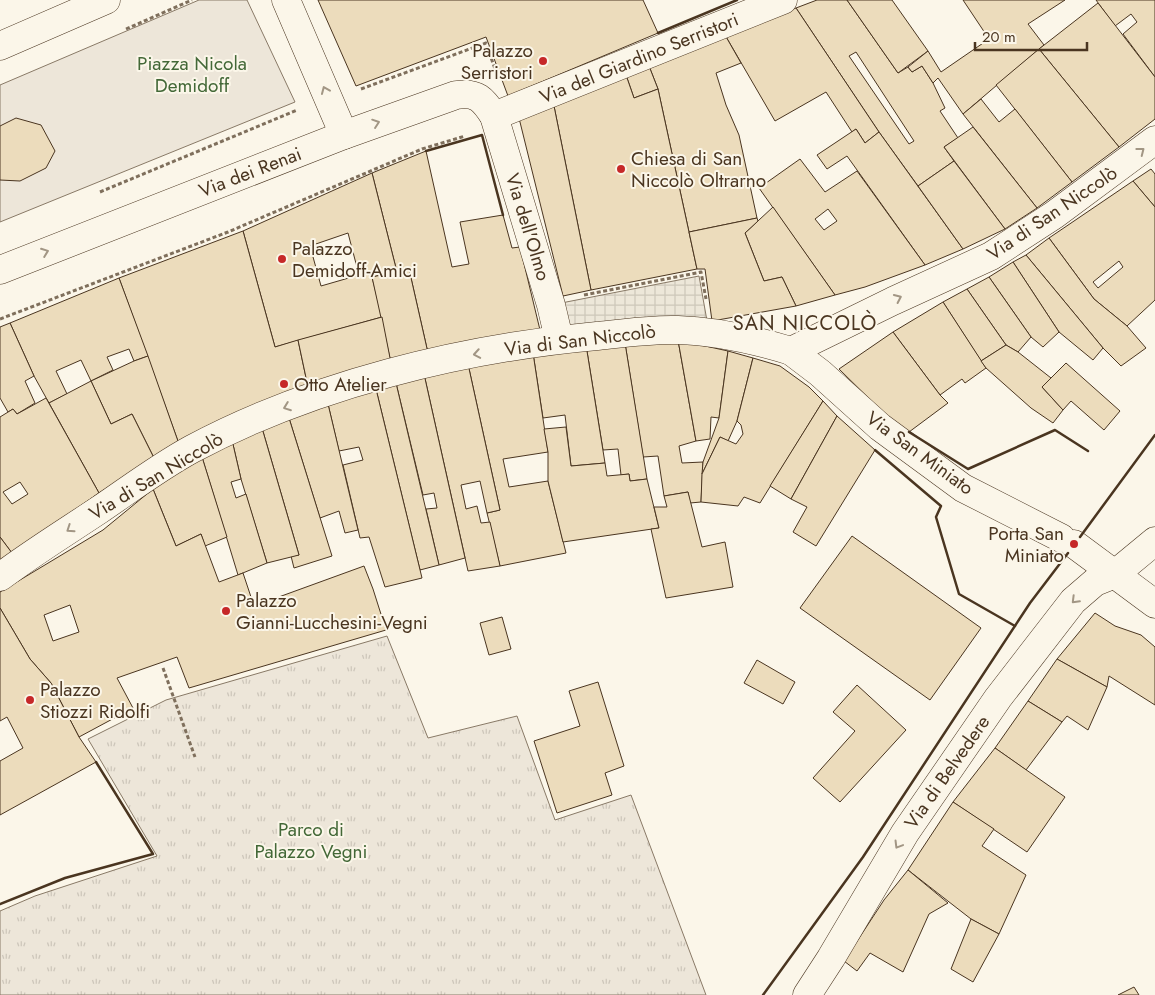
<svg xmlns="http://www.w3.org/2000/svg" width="1155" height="995" font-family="Jost,sans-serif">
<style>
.park{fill:url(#park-tufts);stroke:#887966}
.garden{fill:#ede6d9;stroke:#887966}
.plaza{fill:url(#plaza-grid);stroke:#887966}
.building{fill:#ecdcbc;stroke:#4a3520;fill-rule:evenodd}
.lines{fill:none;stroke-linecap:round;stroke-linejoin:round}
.minor-casing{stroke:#4a3520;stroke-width:29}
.path{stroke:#7f6f5c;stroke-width:3;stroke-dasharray:4 2.5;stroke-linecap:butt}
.minor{stroke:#fbf6e9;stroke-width:28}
.wall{stroke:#4a3520;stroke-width:2.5}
.oneway{stroke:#a29684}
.poi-dot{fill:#c62828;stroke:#fbf6e9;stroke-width:2}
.labels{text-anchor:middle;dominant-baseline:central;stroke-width:4;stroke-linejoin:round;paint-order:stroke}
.poi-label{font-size:19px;fill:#4a3520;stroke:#fbf6e9;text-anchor:start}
.street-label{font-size:19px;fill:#4a3520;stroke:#fbf6e9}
.park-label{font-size:19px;fill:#436837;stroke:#fbf6e9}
.neighbourhood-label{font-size:20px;letter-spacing:1px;fill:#4a3520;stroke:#fbf6e9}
</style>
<defs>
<pattern id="park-tufts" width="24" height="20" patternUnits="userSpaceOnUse" patternTransform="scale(1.25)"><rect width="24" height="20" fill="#ede6d9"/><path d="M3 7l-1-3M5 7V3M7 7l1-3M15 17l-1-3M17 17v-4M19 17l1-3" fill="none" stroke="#cdc6ba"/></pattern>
<pattern id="plaza-grid" width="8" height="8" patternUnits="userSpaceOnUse" patternTransform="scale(1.25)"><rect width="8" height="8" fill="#ede7d9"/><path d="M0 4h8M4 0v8" fill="none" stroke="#cdc7ba"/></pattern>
</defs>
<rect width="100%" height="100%" fill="#fbf6e9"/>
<polygon class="park" points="387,636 428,738 517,716 555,820 631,795 706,995 0,995 0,911 35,896 157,856 88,739 166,700"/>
<polygon class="garden" points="199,0 247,0 295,102 0,222 0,85"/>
<polygon class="plaza" points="699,276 709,332 559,339 551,305"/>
<g class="building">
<polygon points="318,0 643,0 658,33 508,96 486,37 356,86"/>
<path d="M817 0H847L898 73 908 67 912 72 922 66 933 83 945 108 940 111 958 138 944 147 954 161 918 186 879 132 796 8ZM856 52 914 141 909 144 849 56Z"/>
<polygon points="847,0 892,0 928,51 898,73"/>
<polygon points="963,0 1065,0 1028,24 1044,45 963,114 938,78 933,83 922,66 912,72 908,67 928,51 941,72 989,39"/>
<polygon points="1096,0 1155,0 1155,77 1123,34 1137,22 1131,14 1115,26"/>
<polygon points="1098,3 1155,77 1155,119 1119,147 1039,49"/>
<polygon points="796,8 879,132 865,143 856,129 852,132 826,92 775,121 725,35"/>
<polygon points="725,35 741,63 716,73 726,105 739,135 757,218 689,232 658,89 649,66"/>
<polygon points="1039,49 1119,147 1072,182 996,85"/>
<polygon points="649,66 658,89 634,98 626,75"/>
<polygon points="626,75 634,98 658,89 697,269 591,290 554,106"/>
<polygon points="981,99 999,122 1015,109 1072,182 1037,208 963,114"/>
<polygon points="554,106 591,290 563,296 519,118"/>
<polygon points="16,118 41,125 55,151 46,168 20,181 0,180 0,126"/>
<polygon points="973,127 1037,208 1005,229 944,147"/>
<polygon points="856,129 865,143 879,132 963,249 925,265 847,156 827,169 817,155"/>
<polygon points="426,151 452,267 469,264 460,222 503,215 512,248 520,247 540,330 428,353 409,269 397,272 372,173"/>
<path d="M800 159 825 192 857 171 925 265 865 287 835 295 759 188ZM828 209 837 221 824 230 815 219Z"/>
<polygon points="954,161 1005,229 963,249 918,186"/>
<polygon points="1151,169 1155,174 1155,207 1133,181"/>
<path d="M372 173 397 272 372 277 382 317 275 347 243 231ZM348 233 359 275 321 286 310 246Z"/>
<path d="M1133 181 1155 207V300L1127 326 1094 299 1049 238ZM1119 261 1123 267 1098 288 1093 282Z"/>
<polygon points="773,207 835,295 796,306 782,277 764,281 745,233"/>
<polygon points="757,218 758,221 745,233 764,281 782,277 796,306 712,321 705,269 697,269 689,232"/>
<polygon points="243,231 275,347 298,340 308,387 179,444 119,278"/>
<polygon points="1049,238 1094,299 1127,326 1146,348 1121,366 1103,348 1026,255"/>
<polygon points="1026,255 1103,348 1093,360 1059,332 1013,262"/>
<polygon points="1013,262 1059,332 1043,347 1031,337 989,277"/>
<polygon points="409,269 428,353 391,363 372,277"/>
<polygon points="989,277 1031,337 1018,352 1006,345 967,289"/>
<polygon points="119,278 148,356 134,361 129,349 107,357 113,370 91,381 81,360 56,371 67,394 49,403 34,376 10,323"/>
<polygon points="967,289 1006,345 981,361 943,302"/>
<polygon points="943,302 986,368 965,383 962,379 940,395 893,332"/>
<polygon points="382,317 391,363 308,387 298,340"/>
<polygon points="10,323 34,376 25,381 35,403 17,414 13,409 8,412 0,398 0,327"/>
<polygon points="893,332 940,395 948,403 909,432 896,425 839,369"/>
<polygon points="678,340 696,441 679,446 682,463 703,462 701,502 690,503 688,492 664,496 658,456 643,457 625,343"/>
<polygon points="678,340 728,351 719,418 711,417 710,439 696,441"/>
<polygon points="625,343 647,479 630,481 629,474 621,475 618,449 603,450 586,345"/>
<polygon points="586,345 605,463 571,466 565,415 543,418 533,353"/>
<polygon points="1006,345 1018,352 1051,378 1042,387 1063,410 1053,423 1031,408 986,368 981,361"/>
<polygon points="728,351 753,358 737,421 728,441 720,437 702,474 703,462 719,418"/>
<polygon points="533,353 548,452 503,459 509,487 548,481 566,553 500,566 487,513 500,510 468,364"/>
<polygon points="148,356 179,444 154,458 132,414 111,424 91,381 134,361"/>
<polygon points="753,358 780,366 809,387 823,401 760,503 744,497 738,506 701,502 702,474 720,437 736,444 743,434 741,425 737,421"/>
<polygon points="1066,363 1120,411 1104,430 1071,401 1063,410 1042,387"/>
<polygon points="468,364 500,510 487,513 480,481 461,485 466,509 477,506 481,523 490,522 500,566 468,571 424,374"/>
<polygon points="424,374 465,558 439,565 426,509 437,508 434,493 423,495 396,383"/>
<polygon points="91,381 111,424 132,414 154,458 99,493 49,403"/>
<polygon points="396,383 439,565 420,570 376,389"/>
<polygon points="376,389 422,578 385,587 369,537 360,538 343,465 363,460 359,447 339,451 328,404"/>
<path d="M46 398 99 493 12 553 0 537V417L13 409 17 414ZM20 482 28 494 12 504 3 492Z"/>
<polygon points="823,401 837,416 791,499 770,486"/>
<polygon points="328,404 358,530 345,533 339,511 320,518 289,418"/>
<polygon points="837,416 875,450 816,546 793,532 807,507 791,499"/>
<polygon points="289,418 332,556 294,568 291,556 299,555 262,428"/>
<polygon points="566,427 571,466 605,463 607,476 629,474 630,481 647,479 659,528 563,542 548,481 548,452 544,429"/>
<polygon points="262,428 299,555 267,563 241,479 232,440"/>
<polygon points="232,440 241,479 231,482 236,498 246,494 267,563 238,575 202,457"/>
<polygon points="202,457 227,537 205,546 201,534 176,546 153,489"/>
<path d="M153 489 176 546 201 534 219 582 243 573 254 606 364 566 373 589 386 630 189 688 177 657 117 678 133 708 79 737 51 683 30 659 0 608V592L103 530ZM70 605 79 632 53 641 44 615Z"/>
<polygon points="688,492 702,547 725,542 733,587 666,598 651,529 659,528 654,507 667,507 664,496"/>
<polygon points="852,536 981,628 930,700 800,608"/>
<polygon points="0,537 12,553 0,561"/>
<polygon points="0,608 30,659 51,683 79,737 96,762 0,815 0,761 23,748 7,717 0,721"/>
<polygon points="1095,613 1115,626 1141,635 1155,647 1155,705 1109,676 1107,687 1057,659"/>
<polygon points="502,617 511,649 489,655 480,623"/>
<polygon points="1057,659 1107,687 1088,730 1067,716 1062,722 1028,701"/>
<polygon points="757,660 795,682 783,704 744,683"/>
<polygon points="598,682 624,766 605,773 612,795 557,813 534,741 580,726 569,691"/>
<polygon points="857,685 906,730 840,802 813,778 855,731 833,712"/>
<polygon points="1028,701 1062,722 1026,770 995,748"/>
<polygon points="995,748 1065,797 1027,852 953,802"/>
<polygon points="953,802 994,829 982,846 1026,875 999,934 971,919 908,870"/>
<polygon points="908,870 948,903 929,914 903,972 870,953 857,971 844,961 884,900"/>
<polygon points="971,919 999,934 973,982 951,969"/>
<polygon points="1134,987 1139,995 1118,995"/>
</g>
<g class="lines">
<defs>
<g id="minor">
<polyline points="286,0 344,135"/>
<polyline points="0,46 106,0"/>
<polyline points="494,116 783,0"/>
<path d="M0 270 344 135 456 95C477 92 483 99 494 116L551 305 559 339"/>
<polyline points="791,351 820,373 880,427 963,488 1061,538"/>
<polyline points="1074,544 1155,604"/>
<path d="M0 577C32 553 66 532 99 510 130 489 159 467 192 449 312 385 462 348 597 336 624 333 652 329 678 330 716 331 755 340 791 351L893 301 991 256 1054 215 1155 140"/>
<polyline points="807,995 831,958 905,833 998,698 1073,601 1095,582 1115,574 1155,541"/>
</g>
</defs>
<use href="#minor" class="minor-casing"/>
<g class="path">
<polyline points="126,29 192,0"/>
<polyline points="361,89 486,43 495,69"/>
<polyline points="100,192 297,110"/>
<polyline points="584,295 701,272 706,299"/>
<polyline points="0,319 228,232 422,149 465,136"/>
<polyline points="163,668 195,757"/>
</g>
<use href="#minor" class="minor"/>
<g class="wall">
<polyline points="658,33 737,0"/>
<polyline points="426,151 482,135 503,215"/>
<polyline points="909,432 968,469 1055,430 1088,451"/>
<polyline points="875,450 941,506 936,517 959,594 1015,626"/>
<polyline points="1080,537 1155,435"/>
<polyline points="0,904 65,878 153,854 96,762"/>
<polyline points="763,995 863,857 1030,603 1068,553"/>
</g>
</g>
<defs><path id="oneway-chevron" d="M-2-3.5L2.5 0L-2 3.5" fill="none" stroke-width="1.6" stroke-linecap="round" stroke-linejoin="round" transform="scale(1.25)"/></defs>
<g class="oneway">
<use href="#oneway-chevron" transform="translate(325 90) rotate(-113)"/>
<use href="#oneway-chevron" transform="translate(376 123) rotate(-19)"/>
<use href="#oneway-chevron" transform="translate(1141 151) rotate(-38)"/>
<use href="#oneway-chevron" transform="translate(45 252) rotate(-21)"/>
<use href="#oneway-chevron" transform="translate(898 298) rotate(-25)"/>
<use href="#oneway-chevron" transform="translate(477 354) rotate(170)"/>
<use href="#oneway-chevron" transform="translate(287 407) rotate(159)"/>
<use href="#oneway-chevron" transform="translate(70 529) rotate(146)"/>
<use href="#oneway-chevron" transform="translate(1075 600) rotate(135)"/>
<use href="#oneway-chevron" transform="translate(898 845) rotate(121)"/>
</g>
<g class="poi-dot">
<circle cx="543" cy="61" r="5"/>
<circle cx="621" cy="169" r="5"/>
<circle cx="282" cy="259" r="5"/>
<circle cx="284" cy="384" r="5"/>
<circle cx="1074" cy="544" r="5"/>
<circle cx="226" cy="611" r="5"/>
<circle cx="30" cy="700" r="5"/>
</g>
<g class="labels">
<g class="poi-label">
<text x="533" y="50" text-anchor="end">Palazzo<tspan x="533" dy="22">Serristori</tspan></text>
<text x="631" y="158">Chiesa di San<tspan x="631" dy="22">Niccolò Oltrarno</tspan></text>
<text x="292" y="248">Palazzo<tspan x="292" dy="22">Demidoff-Amici</tspan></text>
<text x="294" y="384">Otto Atelier</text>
<text x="1064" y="533" text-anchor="end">Porta San<tspan x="1064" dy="22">Miniato</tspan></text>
<text x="236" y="600">Palazzo<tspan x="236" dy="22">Gianni-Lucchesini-Vegni</tspan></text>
<text x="40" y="689">Palazzo<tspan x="40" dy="22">Stiozzi Ridolfi</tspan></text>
</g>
<g class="street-label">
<text transform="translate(639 58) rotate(-22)">Via del Giardino Serristori</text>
<text transform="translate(250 172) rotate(-21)">Via dei Renai</text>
<text transform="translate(1052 213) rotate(-34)">Via di San Niccolò</text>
<text transform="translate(528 227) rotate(73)">Via dell'Olmo</text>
<text transform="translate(580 340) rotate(-7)">Via di San Niccolò</text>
<text transform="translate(920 453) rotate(36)">Via San Miniato</text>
<text transform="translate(156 476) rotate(-31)">Via di San Niccolò</text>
<text transform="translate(947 772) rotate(-55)">Via di Belvedere</text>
</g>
<g class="park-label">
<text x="192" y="63">Piazza Nicola<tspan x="192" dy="22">Demidoff</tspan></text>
<text x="311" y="829">Parco di<tspan x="311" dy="22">Palazzo Vegni</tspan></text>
</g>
<g class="neighbourhood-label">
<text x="805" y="323">SAN NICCOLÒ</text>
</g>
</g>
<path d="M975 42v8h112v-8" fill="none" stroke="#4a3520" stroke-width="2.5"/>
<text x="982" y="42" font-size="15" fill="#4a3520" stroke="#fbf6e9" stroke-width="4" paint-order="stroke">20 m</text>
</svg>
